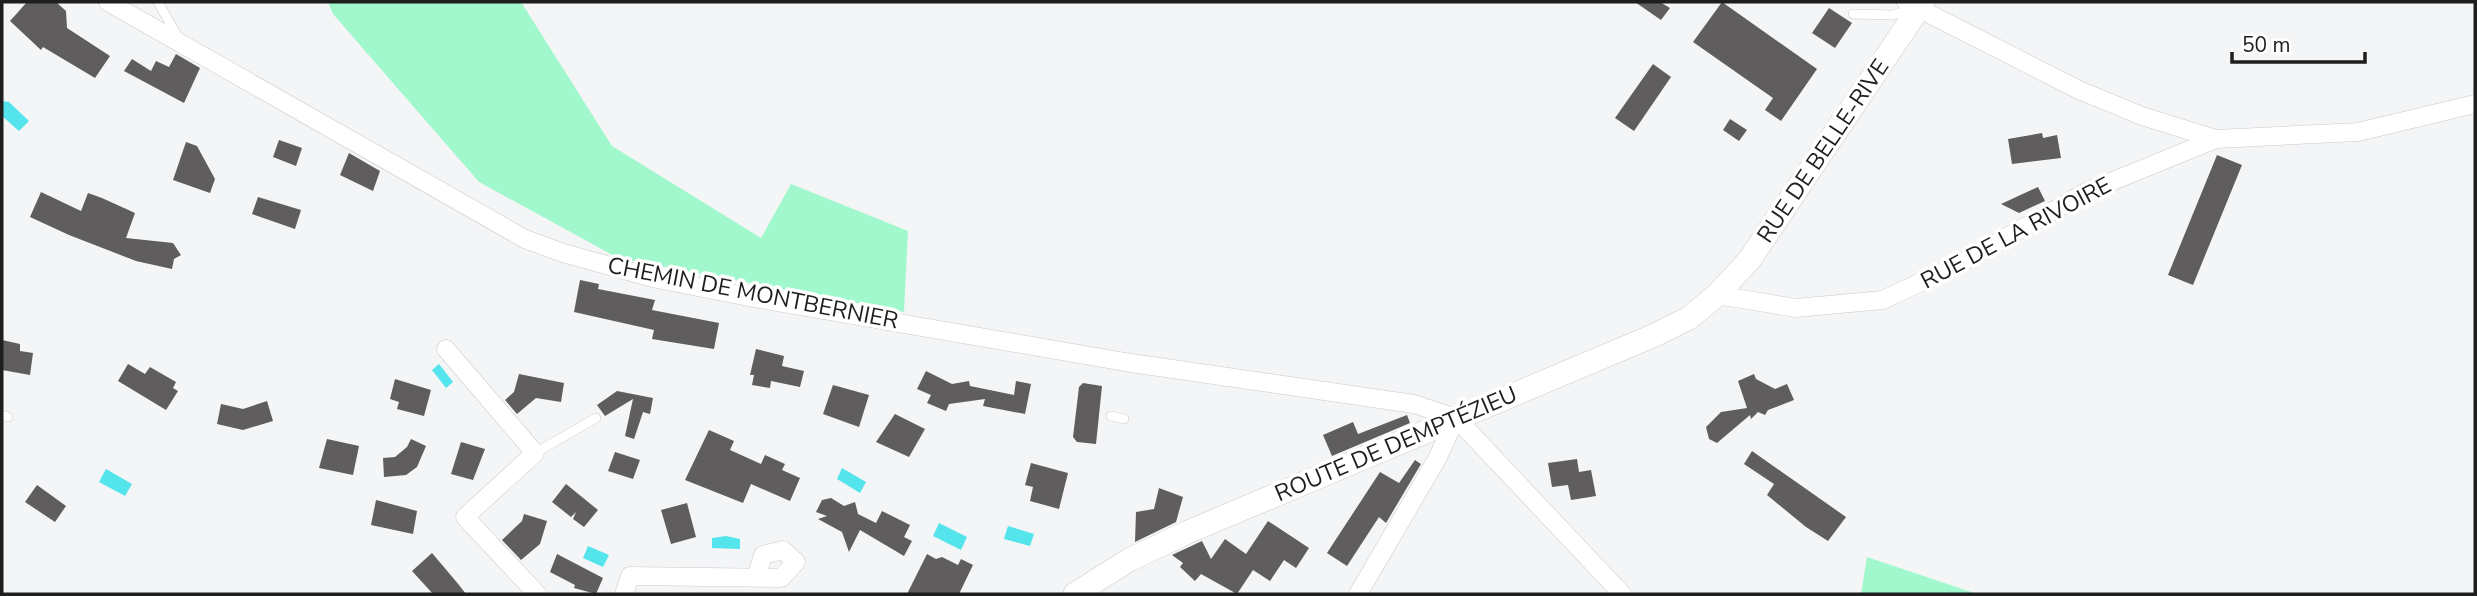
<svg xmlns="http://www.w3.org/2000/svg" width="2477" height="596" font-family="'Nunito Sans',sans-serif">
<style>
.green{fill:#a0f8cc}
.water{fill:#53e4ec}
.building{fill:#5f5d5d}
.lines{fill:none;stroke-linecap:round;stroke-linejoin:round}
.lane-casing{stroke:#c8c9ca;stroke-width:10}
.street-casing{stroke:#c8c9ca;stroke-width:19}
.secondary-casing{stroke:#c8c9ca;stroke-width:24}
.lane{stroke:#fff;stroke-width:9}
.street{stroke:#fff;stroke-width:18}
.secondary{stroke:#fff;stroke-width:23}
.labels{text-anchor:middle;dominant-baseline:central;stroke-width:7;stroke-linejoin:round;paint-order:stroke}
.street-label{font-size:23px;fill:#1e1e1f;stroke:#fff}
</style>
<rect width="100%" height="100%" fill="#f4f5f7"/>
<g class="green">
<polygon points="328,2 521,2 612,146 761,238 791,184 908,231 904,312 618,258 479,182 333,14"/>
<polygon points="1867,557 1977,594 1861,594"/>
</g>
<g class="water">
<polygon points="2,101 9,102 29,121 19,131 2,116"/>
<polygon points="439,364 453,382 446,388 432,370"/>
<polygon points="842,468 866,482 860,493 837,479"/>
<polygon points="106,469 132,484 125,496 99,482"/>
<polygon points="939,523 967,537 961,550 933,536"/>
<polygon points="1008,526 1034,534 1030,546 1004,539"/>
<polygon points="726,536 740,539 740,549 712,548 712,538"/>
<polygon points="588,546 609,555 603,567 583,558"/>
</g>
<g class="building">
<polygon points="27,2 56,2 66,11 67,28 110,56 95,78 43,47 41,50 10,21"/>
<polygon points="1635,2 1660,2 1670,8 1661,20"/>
<polygon points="1722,2 1817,69 1781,121 1765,110 1773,98 1693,42"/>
<polygon points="1829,8 1852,23 1835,48 1812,33"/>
<polygon points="176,54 200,68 184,103 124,71 132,59 151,71 156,61 169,67"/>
<polygon points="1653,64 1671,77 1634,131 1615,118"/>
<polygon points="1730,119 1747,130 1739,141 1723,130"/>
<polygon points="2042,133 2043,138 2057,135 2061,158 2012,164 2008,139"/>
<polygon points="279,140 302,148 296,166 273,157"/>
<polygon points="186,142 197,146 215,179 210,193 173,180"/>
<polygon points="349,153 380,171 373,191 340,175"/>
<polygon points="2217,155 2242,165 2193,285 2168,275"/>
<polygon points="2038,187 2045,201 2019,213 2001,204"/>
<polygon points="41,192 81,211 88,193 102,198 135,213 126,238 173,243 181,255 174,259 172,269 136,261 69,235 30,217"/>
<polygon points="258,197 301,210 295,229 252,214"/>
<polygon points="580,280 599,284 598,289 655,300 652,310 719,323 714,349 652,339 654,330 574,312"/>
<polygon points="2,340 20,344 20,351 33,353 30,375 2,370"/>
<polygon points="756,349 784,356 782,366 804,371 800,387 771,381 770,388 752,385 754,375 750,375"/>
<polygon points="128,364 145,374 150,367 176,382 173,388 178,391 166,410 118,381"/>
<polygon points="926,371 952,384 969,381 970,386 1014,395 1016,381 1031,384 1025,414 983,406 985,399 949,404 946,411 927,403 931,395 917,389"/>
<polygon points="519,374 564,383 561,402 536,398 517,414 505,400 514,392"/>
<polygon points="1754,374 1756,379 1775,389 1787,384 1794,400 1768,410 1765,415 1758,412 1751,419 1750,415 1717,443 1709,439 1706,427 1721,412 1747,408 1738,381"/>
<polygon points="395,379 431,390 424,416 397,409 399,402 390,399"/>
<polygon points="1083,383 1102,386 1096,444 1077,442 1073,437 1079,387"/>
<polygon points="833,385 869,395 859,427 823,414"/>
<polygon points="617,391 653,398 650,414 643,412 634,439 625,436 633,399 605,416 597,405"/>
<polygon points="267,401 273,421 243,430 217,424 221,404 243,409"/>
<polygon points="895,414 925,429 909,457 876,442"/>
<polygon points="1407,415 1410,423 1332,456 1323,435 1353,422 1358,434"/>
<polygon points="709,430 734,441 730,450 761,464 765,455 785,464 782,470 800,478 790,501 751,484 743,503 685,480"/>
<polygon points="327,439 359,446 353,475 319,468"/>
<polygon points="411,439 426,446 417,467 406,475 384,477 383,458 395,457 407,447"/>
<polygon points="461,442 485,449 473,480 451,474"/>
<polygon points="1752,451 1846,517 1828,541 1806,527 1767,495 1774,484 1744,464"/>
<polygon points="615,452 640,460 633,479 608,471"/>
<polygon points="1577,459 1579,472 1591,470 1596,496 1571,500 1568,485 1552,487 1548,463"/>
<polygon points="1415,460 1421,464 1386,523 1379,517 1347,566 1327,553 1380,472 1399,483"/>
<polygon points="1031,463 1068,473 1059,509 1030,501 1033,487 1025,485"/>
<polygon points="566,484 598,510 584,527 573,519 576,512 571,517 552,502"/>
<polygon points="37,485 66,506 55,522 25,502"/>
<polygon points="1159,488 1183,497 1176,522 1135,542 1136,512 1154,509"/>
<polygon points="831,498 844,506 855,502 858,514 876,523 882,511 910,525 904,537 912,541 904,556 860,530 849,552 842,532 818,519 827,516 816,512 822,500"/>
<polygon points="376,500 417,511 413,534 371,525"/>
<polygon points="687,503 696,537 671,544 661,510"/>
<polygon points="524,514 547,521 540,544 521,560 502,540 522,521"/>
<polygon points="1268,521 1309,548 1296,568 1284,560 1270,581 1253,570 1237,594 1201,574 1195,581 1180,567 1183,563 1172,555 1202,541 1211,559 1225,539 1246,554"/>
<polygon points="432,553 459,585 466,594 433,594 412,571"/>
<polygon points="557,554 603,578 596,594 574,588 575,585 550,572"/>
<polygon points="927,554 936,559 942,557 958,565 961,559 973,565 959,594 907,594"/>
</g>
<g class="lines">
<defs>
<g id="lane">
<polyline points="158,2 179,39"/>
<polyline points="1853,14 1892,15 1913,10"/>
<polyline points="2,415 8,417"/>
<polyline points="1111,416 1124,419"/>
<polyline points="535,453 596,418"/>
</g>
<g id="street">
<polyline points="108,2 525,239 563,253 657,279 754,298 1131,363 1414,404 1456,418 1622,594"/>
<polyline points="1906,2 2079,90 2142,116 2216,139"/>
<polyline points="1717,295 1796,308 1883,300 1963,262 2086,192 2216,139 2358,132 2475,104"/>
<polyline points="446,349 535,453 465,517 537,594"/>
<polyline points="624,594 630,576 781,578 796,562 783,550 763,555 756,578"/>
<polyline points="1358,594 1437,459 1456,418"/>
</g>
<polyline id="secondary" points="1075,594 1129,560 1188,532 1655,335 1689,318 1717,295 1750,259 1923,2"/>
</defs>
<use href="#lane" class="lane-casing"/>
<use href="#street" class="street-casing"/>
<use href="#secondary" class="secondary-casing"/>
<use href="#lane" class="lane"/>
<use href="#street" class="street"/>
<use href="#secondary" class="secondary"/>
</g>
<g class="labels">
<g class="street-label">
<text transform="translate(1823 151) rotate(-56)">RUE DE BELLE-RIVE</text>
<text transform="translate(2016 233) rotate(-28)">RUE DE LA RIVOIRE</text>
<text transform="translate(753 293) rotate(11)">CHEMIN DE MONTBERNIER</text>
<text transform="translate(1396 444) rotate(-23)">ROUTE DE DEMPTÉZIEU</text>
</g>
</g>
<rect width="2477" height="596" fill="none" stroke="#1e1e1f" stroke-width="7"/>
<path d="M2232 52v10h133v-10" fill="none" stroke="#1e1e1f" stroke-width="3.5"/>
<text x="2242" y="52" font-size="21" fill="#1e1e1f" stroke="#ffffff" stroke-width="5" paint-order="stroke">50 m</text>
</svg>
